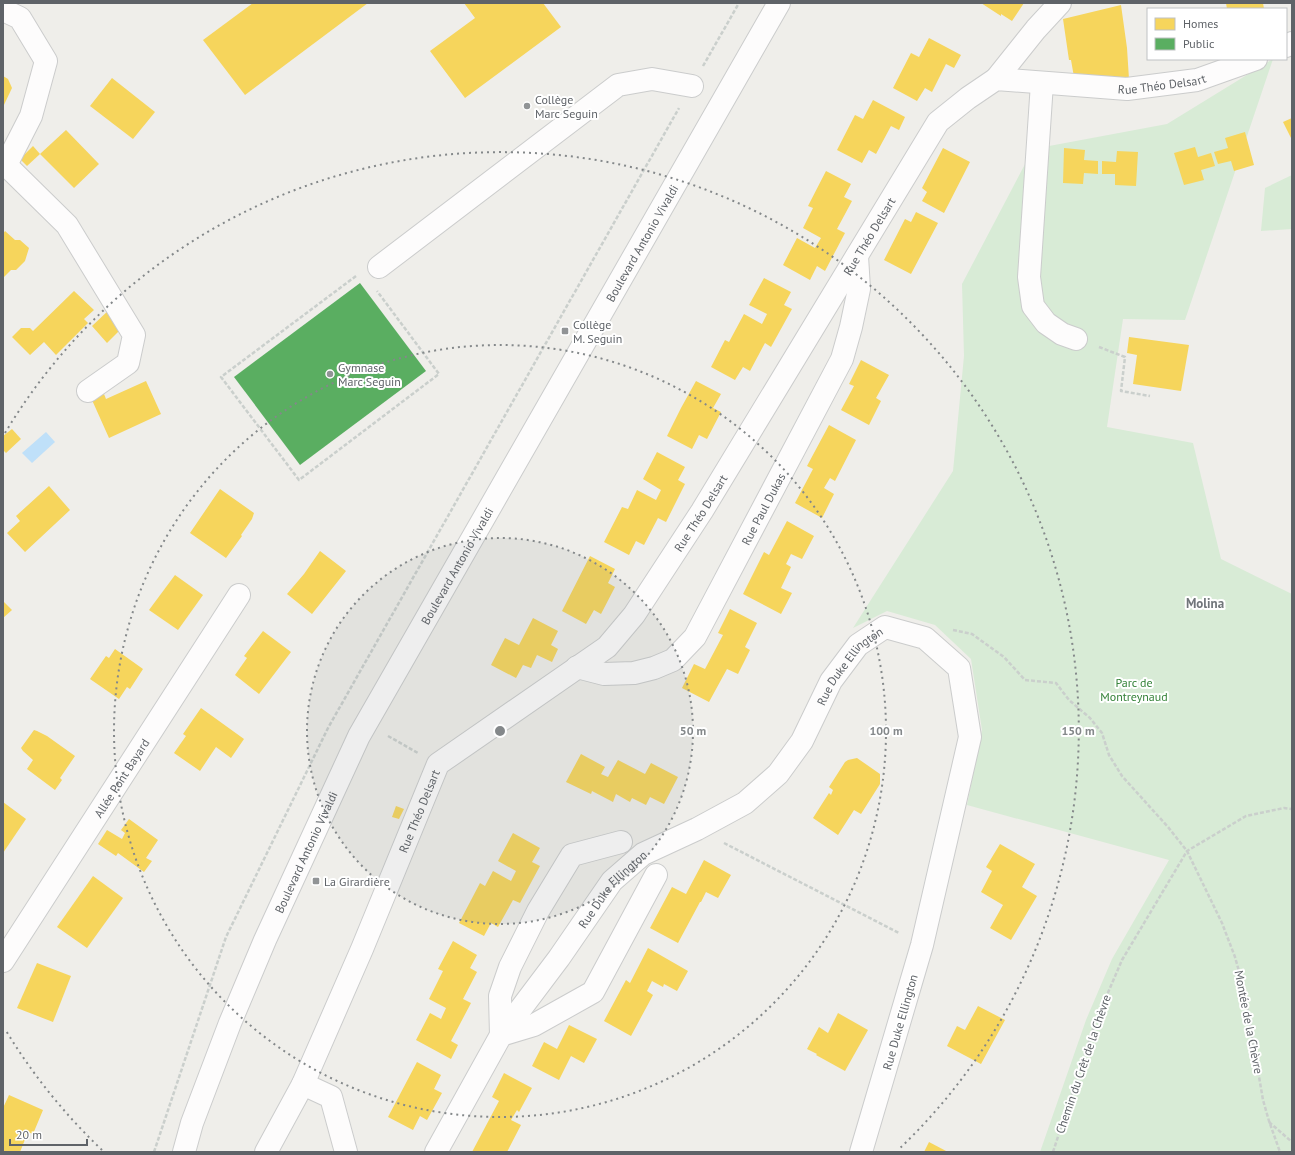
<svg xmlns="http://www.w3.org/2000/svg" width="1295" height="1155" font-family="'PT Sans',sans-serif">
<style>
.green{fill:#d8ebd6}
.water{fill:#bfe0f9}
.homes{fill:#f6d55c}
.public{fill:#5aae61}
.lines{fill:none;stroke-linecap:round;stroke-linejoin:round}
.minor-casing{stroke:#cbcccc;stroke-width:24}
.path{stroke:#cacfcc;stroke-width:2.5;stroke-dasharray:4 2;stroke-linecap:butt}
.minor{stroke:#fdfcfc;stroke-width:22}
.ring{fill:none;stroke:#84888a;stroke-width:2;stroke-dasharray:2 4}
.poi-dot{fill:#919496;stroke:#fff;stroke-width:1.5}
.labels{text-anchor:middle;dominant-baseline:central;stroke-width:4;stroke-linejoin:round;paint-order:stroke}
.street-label{font-size:12px;fill:#5f6368;stroke:#fff}
.poi-label{font-size:12px;fill:#5f6368;stroke:#fff;text-anchor:start}
.park-label{font-size:12px;fill:#348238;stroke:#fff}
.neighbourhood-label{font-size:13px;font-weight:bold;fill:#70757a;stroke:#fff}
.centre{fill:#84888a;stroke:#fff;stroke-width:2}
.ring-label{font-size:12px;text-anchor:middle;font-weight:bold;fill:#84888a;stroke:#fff;stroke-width:4;stroke-linejoin:round;paint-order:stroke}
</style>
<rect width="100%" height="100%" fill="#efeeea"/>
<g class="green">
<polygon points="1273,59 1185,320 1123,319 1107,427 1193,443 1221,559 1292,594 1292,1152 1040,1152 1086,1020 1112,959 1169,860 967,805 982,730 971,659 935,625 887,611 853,628 953,471 964,356 962,284 1033,149 1167,124"/>
<polygon points="1292,175 1292,229 1261,231 1265,188"/>
</g>
<polygon class="water" points="46,432 55,442 32,463 22,453"/>
<g class="homes">
<polygon points="253,3 368,3 245,95 203,40"/>
<polygon points="464,3 543,3 561,27 465,98 430,51 475,18"/>
<polygon points="981,3 1024,3 1012,21 1001,14 1001,16"/>
<polygon points="1226,3 1263,3 1264,9 1227,9"/>
<polygon points="1121,5 1127,48 1129,79 1074,77 1071,60 1069,60 1063,19"/>
<polygon points="929,38 961,55 954,68 946,64 932,92 925,88 917,101 893,88 911,53 919,57"/>
<polygon points="3,76 8,79 12,88 3,107"/>
<polygon points="112,78 155,112 133,139 90,106"/>
<polygon points="873,100 905,117 899,130 891,126 876,154 869,150 862,163 837,150 855,115 863,119"/>
<polygon points="1292,118 1292,140 1283,122"/>
<polygon points="66,130 99,164 74,188 40,154"/>
<polygon points="1245,132 1254,165 1234,171 1231,161 1218,164 1214,152 1228,148 1225,138"/>
<polygon points="33,146 40,154 27,166 20,159"/>
<polygon points="1195,147 1198,157 1211,153 1215,166 1201,170 1204,180 1184,185 1174,153"/>
<polygon points="943,148 970,162 944,213 922,201 927,192 922,188"/>
<polygon points="1064,148 1085,150 1084,160 1098,161 1098,174 1084,173 1083,184 1063,183"/>
<polygon points="1117,151 1138,152 1136,186 1115,185 1115,174 1102,174 1102,161 1116,162"/>
<polygon points="826,171 851,184 844,197 852,201 837,229 845,233 825,271 817,266 810,280 783,265 797,238 815,248 821,238 803,228 813,208 808,206"/>
<polygon points="916,212 938,223 911,274 884,260 905,219 911,222"/>
<polygon points="5,231 15,240 20,240 29,248 25,261 16,270 11,270 3,278 3,234"/>
<polygon points="764,278 791,292 784,305 792,309 771,347 765,343 750,371 743,367 735,380 711,367 725,340 729,342 744,314 762,324 767,314 749,305"/>
<polygon points="74,291 94,310 84,319 88,323 56,355 44,342 30,355 12,337 21,328 30,328 33,331"/>
<polygon points="110,309 121,329 107,343 92,326"/>
<polygon points="1129,337 1189,345 1181,391 1133,384 1137,355 1127,353"/>
<polygon points="861,360 889,375 876,398 881,401 869,425 841,410 854,386 849,384"/>
<polygon points="146,381 161,414 109,438 92,400 104,394 106,399"/>
<polygon points="696,381 721,394 713,408 721,412 707,439 699,435 692,449 667,436 681,408"/>
<polygon points="829,425 856,440 835,481 830,478 824,488 834,494 822,518 795,503 813,469 807,466"/>
<polygon points="12,429 21,439 6,453 3,450 3,436"/>
<polygon points="657,452 685,467 678,480 685,484 666,522 658,518 644,545 636,541 629,555 604,542 622,507 628,509 637,490 656,500 661,490 643,479"/>
<polygon points="49,486 70,510 25,552 7,533 20,521 16,516"/>
<polygon points="220,489 254,513 252,519 241,535 242,536 226,558 190,533"/>
<polygon points="787,521 814,536 802,559 791,554 786,564 791,567 781,588 792,593 781,614 743,594 764,552 769,555"/>
<polygon points="320,551 346,571 312,614 287,594 304,574"/>
<polygon points="590,556 615,569 608,583 615,587 601,614 594,610 586,624 562,611"/>
<polygon points="175,575 203,595 178,630 149,610"/>
<polygon points="3,601 12,610 3,618"/>
<polygon points="730,609 757,623 745,647 750,650 738,674 727,669 709,702 682,688 694,664 705,669 723,635 718,633"/>
<polygon points="533,618 558,631 551,645 558,649 552,662 537,655 531,668 523,665 516,678 491,665 505,638 519,645"/>
<polygon points="263,631 291,652 259,694 235,675 247,658 244,656"/>
<polygon points="115,649 143,669 130,689 127,687 119,699 90,679 106,656 109,658"/>
<polygon points="201,708 244,739 231,758 216,747 200,771 174,753 186,736 183,734"/>
<polygon points="34,730 37,731 47,736 75,756 60,778 62,780 55,790 27,769 33,760 23,751 21,748"/>
<polygon points="581,754 605,767 601,774 608,777 618,760 645,774 651,763 678,777 664,804 650,797 646,805 632,798 630,802 616,794 613,802 592,791 591,794 566,782"/>
<polygon points="857,758 880,774 880,784 861,814 854,810 838,835 813,818 829,793 831,795 833,790 829,787 845,762 848,760"/>
<polygon points="3,802 26,819 3,853"/>
<polygon points="396,806 404,809 399,819 392,817"/>
<polygon points="129,819 158,840 146,858 152,861 144,872 118,853 116,856 98,844 107,830 122,839 125,833 121,830"/>
<polygon points="513,833 540,848 532,862 540,866 520,903 513,900 498,927 491,923 484,936 459,923 480,883 485,886 493,871 511,881 516,871 498,861"/>
<polygon points="1000,844 1035,864 1022,887 1037,896 1011,940 990,928 1003,905 981,892 992,871 986,867"/>
<polygon points="704,860 731,875 718,898 706,892 701,902 700,902 678,943 650,928 672,887 686,894"/>
<polygon points="93,876 123,898 87,948 57,927"/>
<polygon points="453,941 477,955 470,968 477,972 463,999 471,1003 451,1041 458,1045 451,1059 416,1040 430,1013 441,1019 446,1008 429,999 443,971 438,969"/>
<polygon points="648,948 688,971 677,991 664,984 663,987 652,981 647,991 653,995 631,1036 604,1021 626,980 630,983"/>
<polygon points="37,963 71,976 53,1022 17,1008"/>
<polygon points="978,1006 1005,1020 981,1064 947,1046 957,1026 965,1030"/>
<polygon points="838,1013 868,1030 845,1071 816,1055 817,1054 807,1049 819,1027 828,1033"/>
<polygon points="569,1025 597,1039 584,1063 571,1056 559,1080 532,1066 544,1042 557,1049"/>
<polygon points="417,1062 441,1075 434,1089 442,1093 427,1120 420,1116 413,1130 388,1117"/>
<polygon points="504,1073 532,1088 519,1112 517,1110 511,1120 521,1125 507,1152 472,1152 499,1101 492,1097"/>
<polygon points="9,1095 43,1110 33,1134 28,1132 20,1152 3,1152 3,1108"/>
<polygon points="929,1142 948,1152 924,1152"/>
</g>
<polygon class="public" points="360,283 426,371 300,465 234,377"/>
<g class="lines">
<defs>
<g id="minor">
<polyline points="3,10 20,18 46,61 31,116 6,165 67,225 134,335 128,363 88,391"/>
<polyline points="1286,46 1292,43"/>
<polyline points="996,79 1036,29 1060,3"/>
<polyline points="1042,83 1029,277 1033,306 1046,323 1062,334 1076,339"/>
<polyline points="379,267 618,85 652,79 692,86"/>
<path id="s1" d="M577 667 604 674 634 673 654 668 673 660 695 637 842 359 851 327 859 289 857 256"/>
<path id="s2" d="M3 961 239 595"/>
<path id="s3" d="M501 1035 559 958 612 881 643 854 697 829 745 803 778 774 802 741 831 681 858 645 885 627 925 638 959 668 970 737 922 945 861 1152"/>
<polyline points="501,1035 500,996 510,967 538,911 572,855 621,842"/>
<polyline points="303,1084 331,1097 346,1152"/>
<path id="s4" d="M184 1152 192 1123 230 1023 265 940 359 736 779 3"/>
<path id="s5" d="M266 1152 303 1084 362 949 438 764 607 647 634 615 702 511 938 122 968 98 996 79 1127 89 1197 80 1256 59"/>
<polyline points="436,1152 501,1035 534,1025 593,992 656,875"/>
</g>
</defs>
<use href="#minor" class="minor-casing"/>
<g class="path">
<polyline points="703,66 739,3"/>
<polyline points="356,276 221,377 299,480 439,374 377,291"/>
<polyline points="1099,347 1125,357 1121,391 1150,396"/>
<polyline points="953,630 972,634 1004,657 1025,680 1056,683 1069,700 1090,718 1102,733 1109,755 1122,776 1168,827 1187,851 1222,923 1235,957 1244,989 1263,1100 1269,1121 1280,1152"/>
<polyline points="388,736 418,753"/>
<polyline points="724,843 899,933"/>
<polyline points="1269,1122 1292,1142"/>
<polyline points="154,1152 226,937 328,728 679,108"/>
<polyline points="1053,1152 1095,1023 1122,960 1187,851 1246,816 1284,808 1292,809"/>
</g>
<use href="#minor" class="minor"/>
</g>
<circle cx="500" cy="731" r="193" fill="#84888a" fill-opacity=".12"/>
<g class="ring">
<circle cx="500" cy="731" r="193"/>
<circle cx="500" cy="731" r="386"/>
<path d="M102 1150A578 578 0 0 1 5 1029M5 433A578 578 0 1 1 898 1150"/>
</g>
<g class="poi-dot">
<circle cx="527" cy="106" r="4"/>
<rect x="561" y="327" width="8" height="8" rx="2"/>
<circle cx="330" cy="374" r="4"/>
<rect x="312" y="877" width="8" height="8" rx="2"/>
</g>
<g class="labels">
<g class="street-label">
<text stroke="none"><textPath href="#s5" startOffset="1490">Rue Théo Delsart</textPath></text>
<text stroke="none"><textPath href="#s5" startOffset="1118">Rue Théo Delsart</textPath></text>
<text stroke="none"><textPath href="#s4" startOffset="1020">Boulevard Antonio Vivaldi</textPath></text>
<text stroke="none"><textPath href="#s1" startOffset="276">Rue Paul Dukas</textPath></text>
<text stroke="none"><textPath href="#s5" startOffset="794">Rue Théo Delsart</textPath></text>
<text stroke="none"><textPath href="#s4" startOffset="648">Boulevard Antonio Vivaldi</textPath></text>
<text stroke="none"><textPath href="#s3" startOffset="520">Rue Duke Ellington</textPath></text>
<text stroke="none"><textPath href="#s2" startOffset="218">Allée Pont Bayard</textPath></text>
<text stroke="none"><textPath href="#s5" startOffset="374">Rue Théo Delsart</textPath></text>
<text stroke="none"><textPath href="#s4" startOffset="324">Boulevard Antonio Vivaldi</textPath></text>
<text stroke="none"><textPath href="#s3" startOffset="184">Rue Duke Ellington</textPath></text>
<text transform="translate(900 1022) rotate(-74)">Rue Duke Ellington</text>
<text transform="translate(1249 1022) rotate(79)">Montée de la Chèvre</text>
<text transform="translate(1083 1064) rotate(-71)">Chemin du Crêt de la Chèvre</text>
</g>
<g class="poi-label">
<text x="535" y="99">Collège<tspan x="535" dy="14">Marc Seguin</tspan></text>
<text x="573" y="324">Collège<tspan x="573" dy="14">M. Seguin</tspan></text>
<text x="338" y="367">Gymnase<tspan x="338" dy="14">Marc Seguin</tspan></text>
<text x="324" y="881">La Girardière</text>
</g>
<g class="park-label">
<text x="1134" y="682">Parc de<tspan x="1134" dy="14">Montreynaud</tspan></text>
</g>
<g class="neighbourhood-label">
<text x="1205" y="603">Molina</text>
</g>
</g>
<circle cx="500" cy="731" r="6" class="centre"/>
<g class="ring-label">
<text x="693" y="735">50 m</text>
<text x="886" y="735">100 m</text>
<text x="1078" y="735">150 m</text>
</g>
<rect width="1295" height="1155" fill="none" stroke="#5f6368" stroke-width="8"/>
<rect x="1147" y="8" width="140" height="52" fill="#ffffff" stroke="#bfc1c3"/>
<rect x="1155" y="18" width="20" height="12" fill="#f6d55c" stroke="#bfc1c3"/>
<text x="1183" y="28" font-size="12" fill="#5f6368">Homes</text>
<rect x="1155" y="38" width="20" height="12" fill="#5aae61" stroke="#bfc1c3"/>
<text x="1183" y="48" font-size="12" fill="#5f6368">Public</text>
<path d="M10 1139v6h77v-6" fill="none" stroke="#5f6368" stroke-width="2"/>
<text x="16" y="1139" font-size="12" fill="#5f6368" stroke="#ffffff" stroke-width="3" paint-order="stroke">20 m</text>
</svg>
